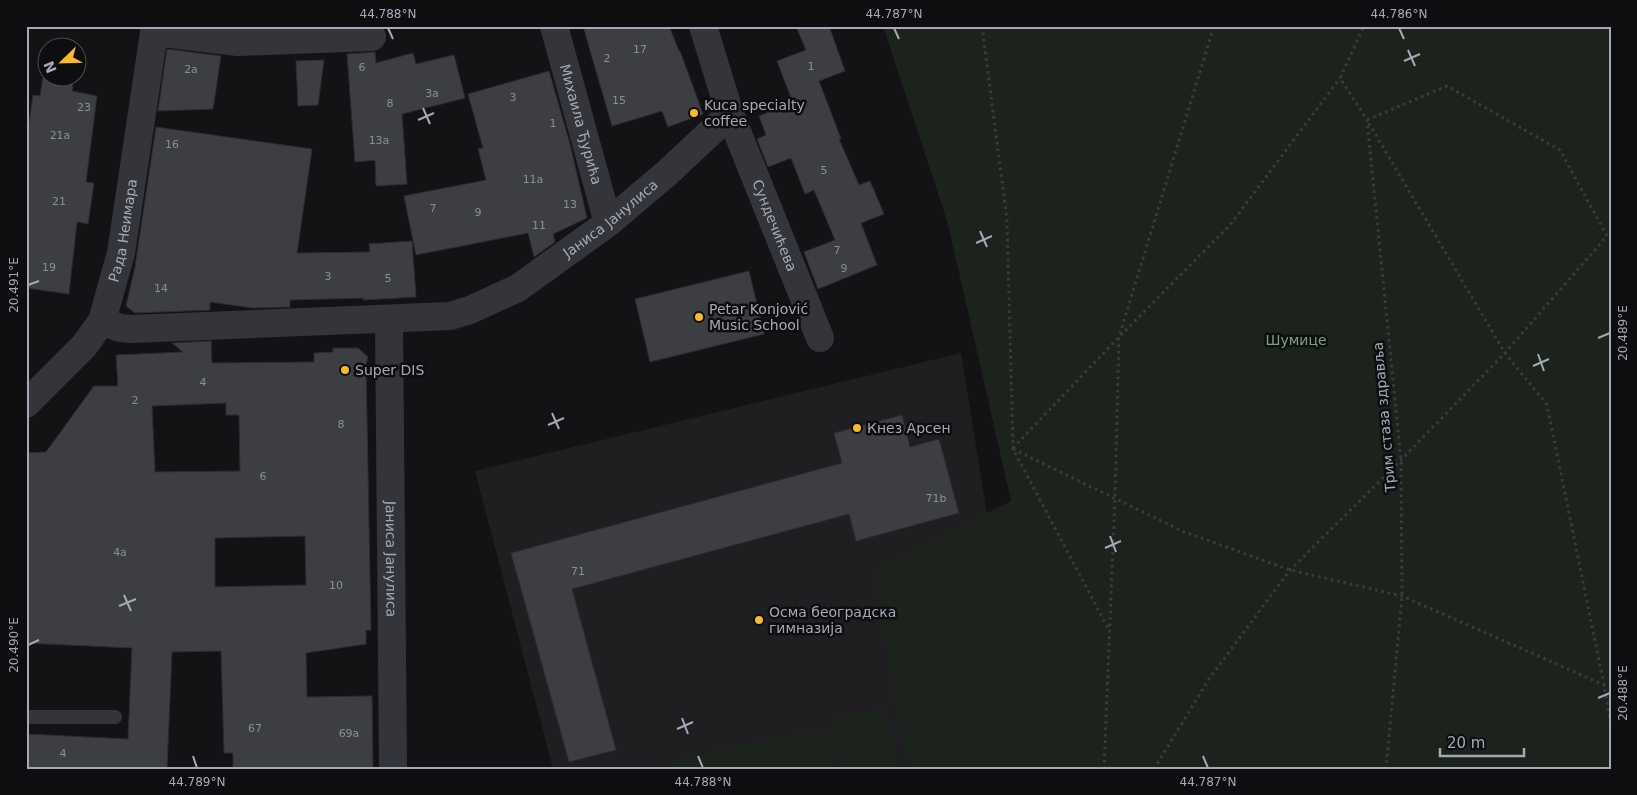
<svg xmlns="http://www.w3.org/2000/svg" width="1637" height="795" font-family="'DejaVu Sans',sans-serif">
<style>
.built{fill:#1f1f22}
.green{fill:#1b231c}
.building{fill:#3d3e42;stroke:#2d2d31;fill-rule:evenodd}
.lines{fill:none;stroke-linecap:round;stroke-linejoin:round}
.path{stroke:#3a3c41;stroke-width:3;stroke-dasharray:2.5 4;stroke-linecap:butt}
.lane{stroke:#34353a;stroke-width:14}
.street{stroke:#34353a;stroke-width:28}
.ticks{fill:none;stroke:#a4a9b6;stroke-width:2}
.poi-dot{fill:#fcb825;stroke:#0e0e10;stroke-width:2}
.labels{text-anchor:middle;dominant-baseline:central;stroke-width:5;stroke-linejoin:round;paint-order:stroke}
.number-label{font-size:11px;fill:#8a8e99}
.poi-label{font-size:14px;fill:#a4a9b6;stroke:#0e0e10;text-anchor:start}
.street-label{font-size:14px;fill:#a4a9b6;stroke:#0e0e10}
.park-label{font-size:14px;fill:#7aa27d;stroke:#0e0e10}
.neatline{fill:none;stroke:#a4a9b6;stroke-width:2}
.ticks-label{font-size:12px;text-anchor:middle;fill:#a4a9b6}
</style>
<rect width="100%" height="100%" fill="#131315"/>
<polygon class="built" points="961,353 1028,769 553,769 475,471"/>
<g class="green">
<polygon points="883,26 1611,26 1611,769 907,769 873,570 1011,501 948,224"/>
<polygon points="887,709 898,769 840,769 831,718"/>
<polygon points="826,728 835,769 665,769 663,762"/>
</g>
<g class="building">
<polygon points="583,26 669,26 679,51 680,51 703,114 668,127 662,111 612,126"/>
<polygon points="796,26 829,26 845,71 819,81 841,139 839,139 859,185 870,181 884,214 861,223 877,265 818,289 804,252 835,240 814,190 805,194 791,158 768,167 757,139 766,135 759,116 793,103 777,61 806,50"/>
<polygon points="167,49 221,56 213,109 158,111"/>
<polygon points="375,52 376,63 413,53 416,64 454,55 465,98 402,114 407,184 376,186 375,160 355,162 347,54"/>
<polygon points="324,60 318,105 298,106 296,61"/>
<polygon points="549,71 570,144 587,218 553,234 555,242 534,257 528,233 416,255 404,196 486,180 478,149 483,148 468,94"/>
<polygon points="43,78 74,78 72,91 97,96 86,182 94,183 88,224 77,222 69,294 26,288 26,145 33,95 40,96"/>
<polygon points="156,127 312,149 297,253 370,252 369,244 412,241 416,297 363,300 363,298 290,300 290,307 253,308 210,302 210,310 135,313 126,306 135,267"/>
<polygon points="749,271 764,334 650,362 635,299"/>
<path d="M211 341 212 363 314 362V353L333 352V348H358L368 357 366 365 371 630H366V644L306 653 307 697 372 696 373 769H233V753H224L221 651 172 652 167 769H26V734L128 739 132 648 26 643V453L46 452 94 386H118L116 355 183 352 172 343ZM226 403V415H239L240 471 155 472 152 406ZM305 536 306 585 215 587V538Z"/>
<polygon points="902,415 910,447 939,439 959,513 856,541 849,514 572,589 616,750 569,762 511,553 842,463 834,433"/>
</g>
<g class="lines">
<g class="path">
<polyline points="982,26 1007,220 1013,449 1109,630"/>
<polyline points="1369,26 1363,28 1340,78 1367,120 1401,460 1402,596 1386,769"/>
<polyline points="1013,448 1119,337 1230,225 1340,78"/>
<polyline points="1013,449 1182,531 1290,570 1402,596 1604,685 1611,685"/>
<polyline points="1104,769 1115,498 1119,337 1214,26"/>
<polyline points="1154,769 1209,679 1290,570 1401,460 1505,353 1607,236 1560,150 1447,86 1367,120 1505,353 1547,405 1604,685 1611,726"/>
</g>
<polyline class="lane" points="26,717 115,717"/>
<g class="street">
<path id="s1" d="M554 26 608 223"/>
<path id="s2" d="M703 26 730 114 820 338"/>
<polyline points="154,32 238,42 372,37"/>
<path id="s3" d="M389 320 393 769"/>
<path id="s4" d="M102 321 120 328 131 329 450 316 470 310 518 288 608 223 667 173 730 114"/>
<path id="s5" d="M26 404 84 346 102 321 121 253 155 26"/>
</g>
</g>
<path class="ticks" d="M388 28 393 39M894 28 899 39M1399 28 1404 39M1408 50 1415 66M1404 61 1420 54M423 108 430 124M418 120 434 113M980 231 987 247M976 243 992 236M28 285 39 281M1598 338 1610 333M1538 354 1544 371M1533 366 1549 359M552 413 559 429M548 425 564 418M1110 536 1116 552M1105 548 1121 541M124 595 131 611M119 606 136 599M28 645 39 640M1598 698 1610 693M682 718 688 734M677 729 693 722M193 756 197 768M698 756 703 768M1203 756 1208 768"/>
<g class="poi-dot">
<circle cx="694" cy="113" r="5"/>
<circle cx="699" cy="317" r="5"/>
<circle cx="345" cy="370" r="5"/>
<circle cx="857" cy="428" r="5"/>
<circle cx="759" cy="620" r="5"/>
</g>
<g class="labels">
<g class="number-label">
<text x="640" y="49">17</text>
<text x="607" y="58">2</text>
<text x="811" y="66">1</text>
<text x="362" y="67">6</text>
<text x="191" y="69">2a</text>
<text x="432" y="93">3a</text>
<text x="513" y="97">3</text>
<text x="619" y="100">15</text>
<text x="390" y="103">8</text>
<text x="84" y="107">23</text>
<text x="553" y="123">1</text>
<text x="60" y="135">21a</text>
<text x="379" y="140">13a</text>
<text x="172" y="144">16</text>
<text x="824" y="170">5</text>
<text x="533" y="179">11a</text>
<text x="59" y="201">21</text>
<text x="570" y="204">13</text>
<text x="433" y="208">7</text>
<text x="478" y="212">9</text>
<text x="539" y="225">11</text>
<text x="837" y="250">7</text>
<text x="49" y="267">19</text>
<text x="844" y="268">9</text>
<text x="328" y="276">3</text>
<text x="388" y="278">5</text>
<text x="161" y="288">14</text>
<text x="203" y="382">4</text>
<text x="135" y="400">2</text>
<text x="341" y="424">8</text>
<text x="263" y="476">6</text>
<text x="936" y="498">71b</text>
<text x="120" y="552">4a</text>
<text x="578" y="571">71</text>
<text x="336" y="585">10</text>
<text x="255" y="728">67</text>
<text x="349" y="733">69a</text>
<text x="63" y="753">4</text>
</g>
<g class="poi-label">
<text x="704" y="105">Kuca specialty<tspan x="704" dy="16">coffee</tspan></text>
<text x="709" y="309">Petar Konjović<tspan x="709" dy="16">Music School</tspan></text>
<text x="355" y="370">Super DIS</text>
<text x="867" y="428">Кнез Арсен</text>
<text x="769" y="612">Осма београдска<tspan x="769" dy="16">гимназија</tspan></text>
</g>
<g class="street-label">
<text stroke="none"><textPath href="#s1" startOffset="102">Михаила Ђурића</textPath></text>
<text stroke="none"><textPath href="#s4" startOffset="539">Јаниса Јанулиса</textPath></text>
<text stroke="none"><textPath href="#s2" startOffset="212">Сундечићева</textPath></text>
<text stroke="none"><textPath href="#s5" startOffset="206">Рада Неимара</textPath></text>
<text transform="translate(1384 417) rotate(-95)">Трим стаза здравља</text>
<text stroke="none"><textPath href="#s3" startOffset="239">Јаниса Јанулиса</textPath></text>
</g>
<g class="park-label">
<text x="1296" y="340">Шумице</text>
</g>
</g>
<rect width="1637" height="795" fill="none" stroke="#0e0e10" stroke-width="55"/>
<g transform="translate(62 62) rotate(247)"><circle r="24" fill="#0e0e10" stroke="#4a4c52"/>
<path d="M0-4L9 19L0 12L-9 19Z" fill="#fcb825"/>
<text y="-8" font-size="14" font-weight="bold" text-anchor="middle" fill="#a4a9b6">N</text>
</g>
<path d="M1440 748v8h84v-8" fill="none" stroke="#a4a9b6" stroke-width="2.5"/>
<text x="1447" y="748" font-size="15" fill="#a4a9b6" stroke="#0e0e10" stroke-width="4" paint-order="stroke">20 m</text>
<rect x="28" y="28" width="1582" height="740" class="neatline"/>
<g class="ticks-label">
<text x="388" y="18">44.788°N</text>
<text x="894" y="18">44.787°N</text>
<text x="1399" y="18">44.786°N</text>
<text transform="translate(14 285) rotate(-90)" y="4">20.491°E</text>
<text transform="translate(1623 333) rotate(-90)" y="4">20.489°E</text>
<text transform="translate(14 645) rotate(-90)" y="4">20.490°E</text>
<text transform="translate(1623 693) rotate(-90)" y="4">20.488°E</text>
<text x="197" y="786">44.789°N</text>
<text x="703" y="786">44.788°N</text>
<text x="1208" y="786">44.787°N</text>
</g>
</svg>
